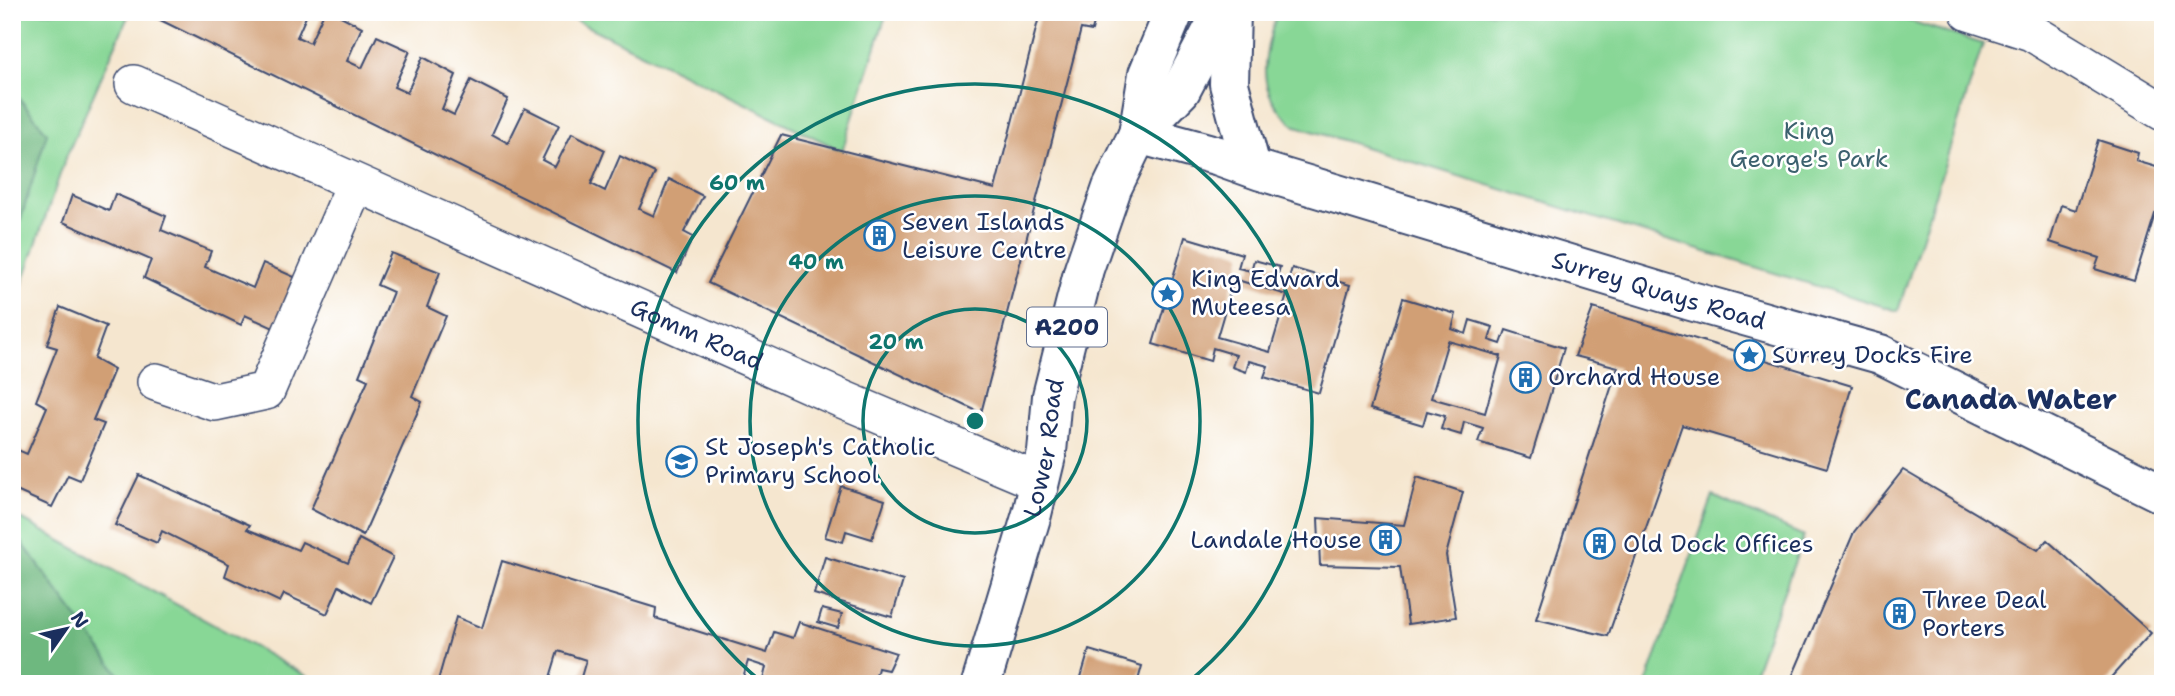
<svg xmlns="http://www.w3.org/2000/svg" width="2175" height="696" font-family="'Shantell Sans',sans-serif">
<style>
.green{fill:#88d796;stroke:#52837a;stroke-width:2}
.forest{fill:#6eb87f;stroke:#44746e;stroke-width:2}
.building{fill:#d19f74;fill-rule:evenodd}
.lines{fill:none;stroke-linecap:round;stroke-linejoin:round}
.street-casing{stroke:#3c4a6f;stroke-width:40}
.secondary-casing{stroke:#3c4a6f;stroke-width:42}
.primary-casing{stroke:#3c4a6f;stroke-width:42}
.street{stroke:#fff;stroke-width:37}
.secondary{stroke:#fff;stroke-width:38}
.primary{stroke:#fff;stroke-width:38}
.ring{fill:none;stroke:#0f766e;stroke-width:3.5}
.labels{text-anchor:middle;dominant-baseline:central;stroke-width:5;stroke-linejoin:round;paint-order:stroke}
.shield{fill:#fff;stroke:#5f6d8e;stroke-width:2}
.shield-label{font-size:23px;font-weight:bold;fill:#1b2f5e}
.park-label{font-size:24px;fill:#3c616f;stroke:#fff}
.poi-label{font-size:24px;fill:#1b2f5e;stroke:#fff;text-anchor:start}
.street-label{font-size:24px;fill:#1b2f5e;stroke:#fff}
.quarter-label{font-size:28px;font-weight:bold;fill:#1b2f5e;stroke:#fff}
.centre{fill:#0f766e;stroke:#fff;stroke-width:3.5}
.ring-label{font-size:21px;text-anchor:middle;font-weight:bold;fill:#0f766e;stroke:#fff;stroke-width:5;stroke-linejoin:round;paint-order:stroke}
</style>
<rect width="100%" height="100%" fill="#fff"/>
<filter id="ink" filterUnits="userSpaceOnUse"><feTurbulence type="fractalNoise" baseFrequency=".0143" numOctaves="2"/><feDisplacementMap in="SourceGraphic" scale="14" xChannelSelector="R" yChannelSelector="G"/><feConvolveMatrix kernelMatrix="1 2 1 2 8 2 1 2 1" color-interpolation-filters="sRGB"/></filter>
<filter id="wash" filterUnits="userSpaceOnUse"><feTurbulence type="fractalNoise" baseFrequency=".00686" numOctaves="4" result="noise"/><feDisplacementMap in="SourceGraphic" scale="28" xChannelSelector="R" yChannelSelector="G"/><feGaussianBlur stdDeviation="1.57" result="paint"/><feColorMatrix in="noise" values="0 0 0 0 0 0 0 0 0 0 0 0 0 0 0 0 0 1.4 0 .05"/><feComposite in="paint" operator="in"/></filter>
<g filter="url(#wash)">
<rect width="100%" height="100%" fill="#f5e6cf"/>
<g class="green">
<polygon points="12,12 130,12 66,157 12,314"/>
<polygon points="558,12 887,12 842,151"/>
<path d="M1277 12H1882L1983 44 1898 311 1296 126C1253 93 1263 59 1277 12Z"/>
<polygon points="1713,496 1804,536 1750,684 1646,684"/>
<polygon points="12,514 321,684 12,684"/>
</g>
<g class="forest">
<polygon points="12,89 47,133 12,248"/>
<polygon points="12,533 23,544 126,684 12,684"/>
</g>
<g id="blocks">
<g class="building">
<polygon points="144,12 247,12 259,18 262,12 308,12 297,37 310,43 324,12 333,12 362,27 347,61 362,68 377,36 410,51 394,87 407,93 423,57 456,75 442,109 454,115 471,80 508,99 492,134 508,143 525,108 559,125 542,160 555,167 572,133 605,150 591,184 605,191 620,156 655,173 639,209 654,216 669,179 703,196 684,232 693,237 677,273"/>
<polygon points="1024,12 1097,12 1092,31 1081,29 981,413 708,283 781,135 995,189 1039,17"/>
<polygon points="2098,140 2138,153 2136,161 2163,169 2163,216 2155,214 2134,281 2095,269 2099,258 2050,242 2061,205 2076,210"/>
<polygon points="115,194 166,216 161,230 211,251 205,267 253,288 263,263 301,280 280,331 245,315 241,325 144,278 151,260 63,222 72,195 109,211"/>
<path d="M1185 237 1242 254 1238 268 1251 271 1254 260 1280 267 1277 277 1288 281 1292 268 1350 285 1319 393 1264 377 1268 366 1249 361 1246 372 1232 367 1236 355 1213 348 1210 361 1153 344ZM1234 279 1287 295 1270 352 1217 337Z"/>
<polygon points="391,253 440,272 427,307 446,316 412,396 422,402 363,536 311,509 368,380 359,376 393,292 377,285"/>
<path d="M1403 298 1456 314 1452 329 1466 334 1470 320 1493 327 1489 340 1501 344 1506 330 1564 348 1531 458 1478 442 1483 428 1464 422 1461 435 1441 429 1445 416 1427 411 1423 425 1370 409ZM1448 341 1501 356 1485 413 1431 398Z"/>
<polygon points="60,307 106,326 94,359 114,370 93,420 104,424 80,480 68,475 52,507 12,489 12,465 18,450 27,454 47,407 36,401 57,348 47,345"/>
<polygon points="1593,308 1852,386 1827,468 1682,425 1608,636 1536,619 1618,367 1575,356"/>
<polygon points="1903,470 2038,550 2047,540 2151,633 2105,684 1789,684 1854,532"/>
<polygon points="139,475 250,525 247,529 298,550 302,542 348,563 359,539 393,557 371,603 339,586 327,614 284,594 280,602 225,576 229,564 162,531 157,543 115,525"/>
<polygon points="1417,477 1463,492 1446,555 1456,617 1408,624 1400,567 1320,565 1318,518 1404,525"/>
<polygon points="841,486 885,500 872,539 846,531 843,542 825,537"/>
<polygon points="825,557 903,581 892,617 814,594"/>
<polygon points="502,561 656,608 655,618 767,653 774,632 793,638 799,622 896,653 888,670 878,668 874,684 762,684 766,667 748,661 741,684 579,684 586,660 558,651 548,684 437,684 456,617 482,628"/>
<polygon points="822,609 842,614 838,628 818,622"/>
<polygon points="1089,650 1142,666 1137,684 1079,684"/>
</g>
</g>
</g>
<g filter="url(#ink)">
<use href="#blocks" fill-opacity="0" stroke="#3c4a6f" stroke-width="2"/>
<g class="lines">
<defs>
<g id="street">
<polyline points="1969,12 2031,32 2163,112"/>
<path id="s1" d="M134 84 842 399 1039 482"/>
<polyline points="156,382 215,402 266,391 355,185"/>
</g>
<g id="secondary">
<polyline points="1231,12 1229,84 1251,167"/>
<path id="s2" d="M1138 134 1219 156 1261 171 1691 301 1880 354 2163 494"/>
</g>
<g id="primary">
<polyline points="1138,134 1181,90 1222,12"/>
<path id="s3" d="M981 684 1032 514 1047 452 1052 396 1084 269 1112 188 1138 134 1148 74 1174 12"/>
</g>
</defs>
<use href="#street" class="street-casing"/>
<use href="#secondary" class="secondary-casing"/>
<use href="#primary" class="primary-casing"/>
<use href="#street" class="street"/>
<use href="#secondary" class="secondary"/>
<use href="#primary" class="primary"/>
</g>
</g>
<g class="ring">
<circle cx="975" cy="421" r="112"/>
<circle cx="975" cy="421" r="225"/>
<path d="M763 683A337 337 0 1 1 1187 683"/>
</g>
<defs>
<symbol id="building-ring" viewBox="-11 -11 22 22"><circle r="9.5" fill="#fff" stroke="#1f6fb2" stroke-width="1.5"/><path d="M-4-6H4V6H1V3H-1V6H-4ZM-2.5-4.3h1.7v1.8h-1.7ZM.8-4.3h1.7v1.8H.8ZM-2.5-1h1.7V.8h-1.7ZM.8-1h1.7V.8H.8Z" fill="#1f6fb2"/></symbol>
<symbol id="sight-ring" viewBox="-11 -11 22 22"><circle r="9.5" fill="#fff" stroke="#1f6fb2" stroke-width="1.5"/><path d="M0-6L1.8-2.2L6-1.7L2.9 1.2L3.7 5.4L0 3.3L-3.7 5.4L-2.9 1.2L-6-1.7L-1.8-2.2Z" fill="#1f6fb2"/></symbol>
<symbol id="school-ring" viewBox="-11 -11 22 22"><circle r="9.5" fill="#fff" stroke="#1f6fb2" stroke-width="1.5"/><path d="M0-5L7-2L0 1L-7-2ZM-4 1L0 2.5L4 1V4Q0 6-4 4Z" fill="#1f6fb2"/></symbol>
</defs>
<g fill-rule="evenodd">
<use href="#building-ring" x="862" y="218" width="35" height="35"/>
<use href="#sight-ring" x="1150" y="276" width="35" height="35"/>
<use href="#sight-ring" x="1732" y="338" width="35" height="35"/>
<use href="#building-ring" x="1508" y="360" width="35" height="35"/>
<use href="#school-ring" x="664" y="444" width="35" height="35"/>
<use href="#building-ring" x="1368" y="522" width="35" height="35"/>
<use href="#building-ring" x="1582" y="526" width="35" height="35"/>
<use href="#building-ring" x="1882" y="596" width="35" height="35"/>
</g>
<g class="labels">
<rect class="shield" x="1027" y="307.5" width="80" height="39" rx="5"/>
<g class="shield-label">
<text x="1067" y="327">A200</text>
</g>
<g class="park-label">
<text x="1809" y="131">King<tspan x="1809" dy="28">George's Park</tspan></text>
</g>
<g class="poi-label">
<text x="902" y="222">Seven Islands<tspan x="902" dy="28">Leisure Centre</tspan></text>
<text x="1191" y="279">King Edward<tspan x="1191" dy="28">Muteesa</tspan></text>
<text x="1772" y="355">Surrey Docks Fire</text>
<text x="1548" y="377">Orchard House</text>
<text x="705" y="447">St Joseph's Catholic<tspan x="705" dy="28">Primary School</tspan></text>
<text x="1362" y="540" text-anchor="end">Landale House</text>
<text x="1623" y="544">Old Dock Offices</text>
<text x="1922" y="600">Three Deal<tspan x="1922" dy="28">Porters</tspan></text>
</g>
<g class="street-label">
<text stroke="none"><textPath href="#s2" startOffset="544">Surrey Quays Road</textPath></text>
<text stroke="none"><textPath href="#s1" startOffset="616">Gomm Road</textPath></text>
<text stroke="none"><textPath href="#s3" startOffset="245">Lower Road</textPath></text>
</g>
<g class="quarter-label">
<text x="2011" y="399">Canada Water</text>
</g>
</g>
<circle cx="975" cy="421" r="10" class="centre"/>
<g class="ring-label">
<text x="737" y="190">60 m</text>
<text x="816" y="269">40 m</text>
<text x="896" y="349">20 m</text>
</g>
<rect width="2175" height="696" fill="none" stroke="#fff" stroke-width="42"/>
<g transform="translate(66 629) rotate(56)" stroke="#ffffff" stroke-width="5" paint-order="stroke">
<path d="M0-5L12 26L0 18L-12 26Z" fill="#1b2f5e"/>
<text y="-10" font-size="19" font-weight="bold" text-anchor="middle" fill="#1b2f5e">N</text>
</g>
</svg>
